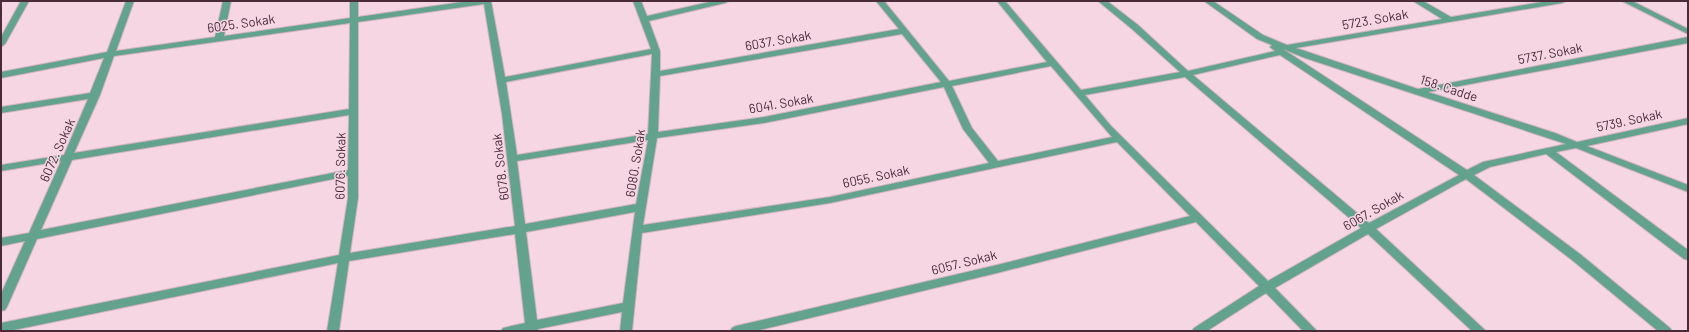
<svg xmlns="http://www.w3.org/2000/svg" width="1689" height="332" font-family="Barlow,sans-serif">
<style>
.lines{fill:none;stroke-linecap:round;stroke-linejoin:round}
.minor-casing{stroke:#d4b4c2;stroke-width:2}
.minor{fill:#63a38d;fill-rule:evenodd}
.labels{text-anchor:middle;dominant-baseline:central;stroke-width:3;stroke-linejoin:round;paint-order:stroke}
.street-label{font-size:13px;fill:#4a2b3a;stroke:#f7d6e4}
</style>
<rect width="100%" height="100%" fill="#f7d6e4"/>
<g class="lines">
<defs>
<g id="minor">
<polygon points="21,1 29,1 5,44 1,47 1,37"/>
<path d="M126 1H134L116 51 215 37 223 1H231L224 36 350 18V1H358V17L469 1H491L505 77 651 49 633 1H641L647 16 714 1H729L725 3 649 21 660 51V71L899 29 876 1H884L949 81 1047 62 997 1H1005L1081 90 1180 72 1132 29 1098 1H1107L1138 25 1188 71 1275 51 1270 47 1272 45 1257 39 1204 1H1213L1263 35 1287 45 1442 19 1413 1H1423L1451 17 1548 1H1566L1562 3 1296 48 1418 89 1688 37V43L1428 92 1555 133 1577 142 1688 118V124L1587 146 1688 185V192L1576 148 1556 152 1688 250V260L1684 259 1546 154 1490 167 1474 175 1580 254 1670 328 1672 331H1658L1572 260 1466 179 1376 229 1486 331H1472L1368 234 1275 288 1317 331H1303L1266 293 1207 331H1192L1194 328 1259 286 1196 222 997 273 756 331H730L732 328 736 326 997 265 1190 216 1117 142 830 203 642 233 632 331H620L622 312 538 329V331H501L503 328 525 323 515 234 349 261 339 331H327L338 263 9 331H1V323L339 255 348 198V176L37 239 7 307 5 310 1 311V294L25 241 1 246V238L29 233 61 161 1 171V165L64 155 88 99 1 113V107L90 93 104 58 1 78V72L107 52ZM484 4 502 114 515 226 350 253 358 198V22ZM350 23 349 109 74 153 100 95 114 56ZM902 34 941 82 764 117 658 132 660 76ZM1283 49 1305 58 1566 144 1483 162 1467 170ZM652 54 648 134 517 155 506 82ZM1280 55 1459 175 1369 223 1193 75ZM1051 66 1112 137 998 161 972 128 952 86ZM1185 77 1361 228 1268 281 1111 126 1085 95ZM944 87 963 129 989 163 830 197 643 225 657 138 764 123ZM349 115 348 170 41 230 72 160ZM648 140 636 204 525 224 517 161ZM635 212 623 303 537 320 526 232Z"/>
<polygon points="1622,1 1632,1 1688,29 1688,34"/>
</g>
</defs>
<use href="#minor" class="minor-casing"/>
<use href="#minor" class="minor"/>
</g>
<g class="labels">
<g class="street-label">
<text transform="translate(1375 19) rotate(-10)">5723. Sokak</text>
<text transform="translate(241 23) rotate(-8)">6025. Sokak</text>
<text transform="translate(778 40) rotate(-10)">6037. Sokak</text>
<text transform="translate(1550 53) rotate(-11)">5737. Sokak</text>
<text transform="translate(1449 88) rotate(18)">158. Cadde</text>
<text transform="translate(781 103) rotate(-10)">6041. Sokak</text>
<text transform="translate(1629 120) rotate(-12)">5739. Sokak</text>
<text transform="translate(57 150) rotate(-66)">6072. Sokak</text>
<text transform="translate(635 163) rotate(-81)">6080. Sokak</text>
<text transform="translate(340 166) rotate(-89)">6076. Sokak</text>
<text transform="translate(500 167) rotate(-97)">6078. Sokak</text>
<text transform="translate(876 176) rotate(-12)">6055. Sokak</text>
<text transform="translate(1373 210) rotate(-30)">6067. Sokak</text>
<text transform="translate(964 262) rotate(-14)">6057. Sokak</text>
</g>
</g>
<rect width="1689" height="332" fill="none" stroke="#4a2b3a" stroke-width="4"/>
</svg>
